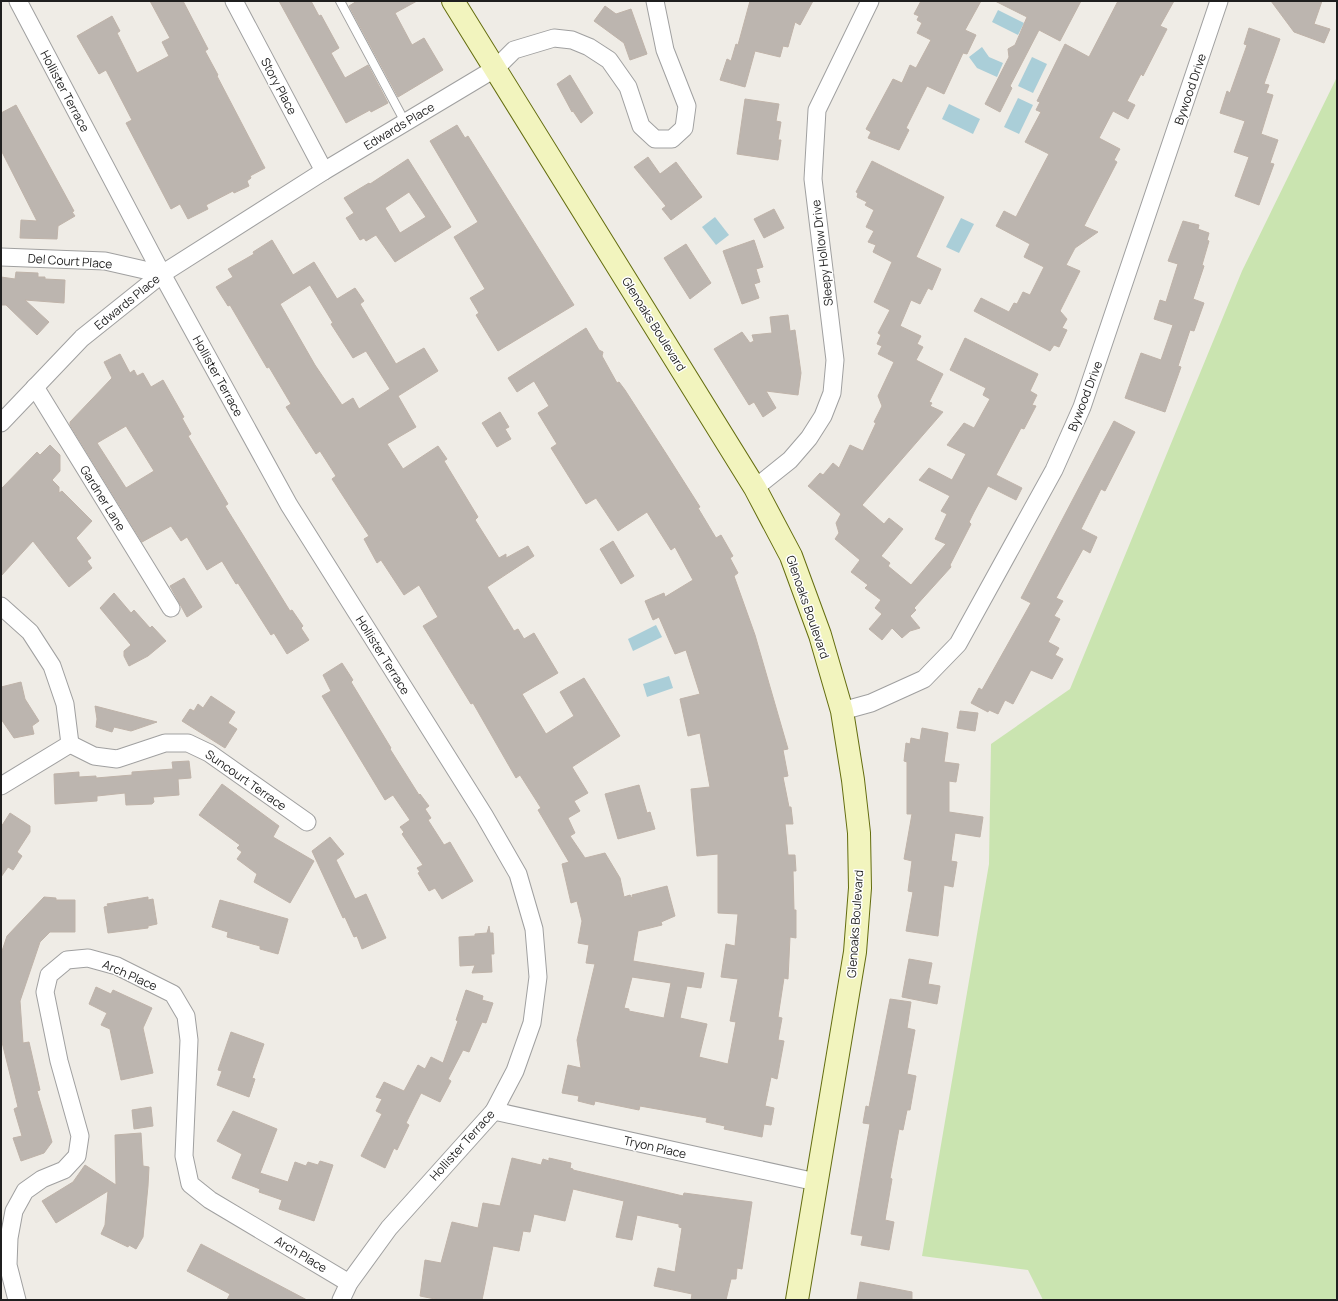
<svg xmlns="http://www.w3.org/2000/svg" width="1338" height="1301" font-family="Manrope,sans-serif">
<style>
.grass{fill:#cae4b0}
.water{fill:#aaced8}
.building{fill:#bcb5af;stroke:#bfb3a9;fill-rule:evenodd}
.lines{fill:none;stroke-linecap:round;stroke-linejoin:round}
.lane-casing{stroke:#a0a0a0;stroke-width:10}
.street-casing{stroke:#a0a0a0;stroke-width:19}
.secondary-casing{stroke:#646d0f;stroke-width:24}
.lane{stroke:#fff;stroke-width:8}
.street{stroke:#fff;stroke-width:17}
.secondary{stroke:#f2f4be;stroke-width:22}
.labels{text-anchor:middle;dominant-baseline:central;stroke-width:3;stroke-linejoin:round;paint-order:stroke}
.street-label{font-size:12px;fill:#1f1f1f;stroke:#fff}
</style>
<rect width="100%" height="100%" fill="#efece6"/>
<polygon class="grass" points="1337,77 1337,1300 1043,1300 1028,1270 922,1256 989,864 991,744 1070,689 1242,271"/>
<g class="water">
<polygon points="998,10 1024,23 1018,35 992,22"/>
<polygon points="982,47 989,57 1003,63 997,77 977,68 969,57"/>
<polygon points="1032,57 1047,64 1033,93 1018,86"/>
<polygon points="1018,98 1033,105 1019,134 1004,127"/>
<polygon points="949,104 980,119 973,134 942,119"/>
<polygon points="715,217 729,235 716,245 702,227"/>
<polygon points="961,218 974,224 959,253 946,247"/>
<polygon points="656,625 662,637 633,651 628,639"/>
<polygon points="669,676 673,688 647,697 643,684"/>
</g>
<g class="building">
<polygon points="150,1 183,1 208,49 205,51 218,75 217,76 265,168 250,176 251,178 247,181 249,186 234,193 233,191 206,205 208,209 188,219 180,204 171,209 126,123 132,120 106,70 99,74 77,36 112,16 120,31 117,33 137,73 169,56 162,42 170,38"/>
<polygon points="279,1 311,1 319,16 321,15 339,48 331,53 345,78 368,65 388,103 371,112 370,110 346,123"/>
<polygon points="357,1 417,1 395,13 412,45 424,38 443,70 398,97 349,6"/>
<polygon points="750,1 813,1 800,25 795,22 788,47 783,46 780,57 755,51 745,87 720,80 727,59 731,61 736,44 738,45"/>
<polygon points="921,1 981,1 965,30 976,35 967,54 963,53 944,94 927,86 906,128 909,130 899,150 868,138 871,132 866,129 893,79 902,83 910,65 916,68 931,40 917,33 922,23 917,20 919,16 914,14"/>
<polygon points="995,1 1081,1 1060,41 1039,30 1010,86 1012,88 1000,112 985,104 1009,57 1008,49 1015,45 1027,17"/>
<polygon points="1118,1 1174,1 1160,26 1167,29 1143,76 1141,74 1127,101 1135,105 1128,119 1113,111 1099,138 1120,149 1114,160 1117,162 1084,226 1098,232 1075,248 1066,265 1080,271 1060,311 1067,319 1062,328 1067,330 1059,347 1054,345 1050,351 974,311 981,298 1009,312 1014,303 1017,304 1023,292 1030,295 1044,267 1024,257 1030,244 996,226 1004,211 1016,217 1049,154 1025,142 1041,112 1036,110 1040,102 1037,101 1065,44 1089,57"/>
<polygon points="1271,1 1322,1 1314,24 1330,29 1324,43 1294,32"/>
<polygon points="605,6 616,14 631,9 647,54 630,60 624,43 594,21"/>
<polygon points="1249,28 1280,39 1264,84 1269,85 1266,93 1273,95 1261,134 1278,140 1270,163 1274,164 1259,205 1235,196 1249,157 1234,152 1245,121 1220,113 1227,91 1230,93 1247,45 1244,44"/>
<polygon points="570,75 593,113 581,123 573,111 572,112 557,84"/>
<polygon points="745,99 779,104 776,121 781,122 778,140 781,140 778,160 737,154"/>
<polygon points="16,105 74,211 72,212 75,216 58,226 57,239 20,238 21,220 37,221 1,150 1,113"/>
<polygon points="457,125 465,138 468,136 574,305 498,351 476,315 479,313 470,298 485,289 454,237 478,222 430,141"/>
<polygon points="648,157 660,174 676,162 702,197 671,220 662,209 666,206 634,167"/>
<path d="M408 159 451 227 395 262 376 235 366 241 364 238 360 240 346 218 354 213 344 198 369 183 370 184ZM409 192 426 217 400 233 385 208Z"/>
<polygon points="872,161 944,197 916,257 941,269 932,290 928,288 920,304 911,300 900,326 921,336 917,344 923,347 916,360 943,374 929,402 932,403 930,406 943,412 862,505 884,524 889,518 903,529 881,556 890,563 888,566 911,585 946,544 935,539 947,514 941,511 950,496 919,480 929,468 952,480 966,454 947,445 964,423 974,428 990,399 983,395 986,388 950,370 965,338 1038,374 1030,391 1037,395 1032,405 1036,406 1024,429 1021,428 996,475 1022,488 1016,500 988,486 974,512 969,522 971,524 950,565 951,567 914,608 916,610 910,616 920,628 910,631 902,638 892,628 882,640 869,629 882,614 875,608 881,600 865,588 868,585 851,572 860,560 835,539 839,533 836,523 841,514 808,486 820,473 823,475 833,463 839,468 850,445 863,451 876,423 874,422 882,406 878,396 894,362 878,354 882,346 877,344 881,335 878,333 890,310 874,302 892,262 873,252 876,245 868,242 874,231 866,227 874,210 865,205 867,202 857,197 858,193 856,192"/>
<polygon points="774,209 784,228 764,238 754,219"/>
<polygon points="1183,221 1199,225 1198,229 1209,233 1207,240 1209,241 1202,265 1204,266 1193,299 1204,303 1194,331 1190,330 1178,366 1181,367 1165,412 1125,398 1141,353 1161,360 1173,325 1154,319 1160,300 1166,302 1178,264 1168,261"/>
<path d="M272 240 293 275 314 262 337 299 355 288 364 301 360 304 396 364 424 348 438 371 398 396 416 427 387 444 403 469 438 446 447 459 444 461 478 517 475 520 499 558 506 554V558L528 546 534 556 487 587 514 631 518 629 524 639 534 633 558 673 522 694 546 734 574 716 560 692 584 678 620 736 572 767 588 793 574 801 580 811 568 818 575 833 570 836 585 858 605 853 620 878 624 897 630 895 633 900 632 895 667 886 675 916 661 922 662 925 638 931 633 961 704 973 701 988 687 986 680 1018 707 1024 699 1057 728 1064 736 1022 730 1021 738 979 721 977 726 944 735 946 738 914 718 913V854L697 856 691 789 710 787 700 733 688 736 680 699 700 694 686 650 675 654 659 617 653 620 645 601 664 593 665 597 693 580 675 547 671 550 647 512 618 531 596 498 586 504 551 448 557 444 538 413 549 406 534 381 517 392 508 378 586 328 599 350 603 352 602 356 617 383 619 382 625 390 667 455 700 507 698 508 716 538 721 535 733 556 730 558 738 573 734 576 755 635 788 749 783 750 788 776 783 777 789 807H791L793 824H785L788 855H795L796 871H793L794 910H796V938L790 937 788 979 784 978 778 1017 782 1018 778 1040 784 1041 777 1079 771 1077 765 1106 774 1108 771 1125 764 1124 762 1137 724 1129 725 1126 706 1122 707 1118 640 1106 639 1110 595 1101 594 1105 578 1101 579 1096 562 1093 568 1065 581 1068 577 1040 595 964 586 963 589 945 578 943 582 921 577 901 571 903 562 864 569 862 538 810 541 808 520 775 516 778 473 703 471 704 423 626 438 617 419 585 404 595 381 560 377 563 364 539 369 536 332 479 336 476 320 451 316 454 286 407 291 404 269 367 267 368 230 305 228 306 216 287 233 277 228 269 254 254 253 252ZM310 285 333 323 331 324 353 358 366 351 390 389 359 409 353 398 342 405 315 365 280 304ZM632 977 671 983 664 1018 629 1011V1009L624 1008Z"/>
<polygon points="754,240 763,267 756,269 760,282 754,284 759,298 742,304 723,251"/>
<polygon points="686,244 711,283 690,299 664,258"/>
<polygon points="16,272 38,273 38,277 45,277 45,279 65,280 64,303 25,300 49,322 37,335 6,305 1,305 1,277 15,279"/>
<polygon points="788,315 790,331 795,330 801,373 798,395 766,391 776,408 763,417 754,402 749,405 714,349 742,332 750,343 754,341 752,335 772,333 770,317"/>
<path d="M120 354 130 373 134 370 137 376 143 373 151 387 163 380 184 417 182 418 191 434 188 436 228 504 225 506 290 611 292 610 303 626 301 628 309 640 287 654 274 633 271 635 238 583 236 584 222 561 207 570 187 537 181 541 171 526 142 542 70 425V422L112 378 104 362ZM126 426 154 471 126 488 97 443Z"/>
<polygon points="500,412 509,427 505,429 511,439 497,447 482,423"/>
<polygon points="1114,421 1135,432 1105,491 1101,489 1081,529 1097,537 1090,553 1083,549 1056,598 1063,601 1054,616 1060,619 1048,642 1059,648 1055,655 1063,659 1052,679 1031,670 1013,704 1005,700 998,714 989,710 988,712 971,703 979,688 982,690 1031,603 1021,598"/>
<polygon points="50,445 60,455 60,471 52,480 59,487 59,493 62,491 92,521 76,538 91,558 87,561 92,568 69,587 33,541 1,576 1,489 37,452 40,455"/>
<polygon points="613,541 634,576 621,584 600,549"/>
<polygon points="184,578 202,607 187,617 170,586"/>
<polygon points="114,593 131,613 134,610 150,628 152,626 166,641 148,656 129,666 124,656 124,651 131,645 100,608"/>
<polygon points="342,663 353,680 351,682 391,748 390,749 419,795 420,794 429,806 425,809 431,818 428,820 444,845 450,842 473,881 442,899 435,888 429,891 418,873 420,872 417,868 423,865 402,834 404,832 400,827 410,820 393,795 385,800 322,696 331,691 323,675"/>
<polygon points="21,682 25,699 39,721 32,726 34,734 14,738 1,719 1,687"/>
<polygon points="211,696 235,712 228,723 237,729 225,748 182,721 190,709 194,711 198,704 203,708"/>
<polygon points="95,706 157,722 131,731 114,727 112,732 96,727 97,719"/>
<polygon points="960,711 978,713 975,731 957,728"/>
<polygon points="922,728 948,733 944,762 959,764 956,782 949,781 949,812 983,817 980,837 955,833 951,861 957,862 953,887 944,885 938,936 906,931 913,892 908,891 912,861 904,859 912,814 907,814 907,762 904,761 906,743 910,744 911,738 920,740"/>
<polygon points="189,761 191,778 178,779 179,795 153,797 154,802 152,804 126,805 125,793 97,796 97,801 55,804 54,774 79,772 79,777 96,776 96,778 132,775 132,772 173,769 172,762"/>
<polygon points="222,784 279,826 273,837 314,861 290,903 254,882 257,874 237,859 242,852 237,848 240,845 199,815"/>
<polygon points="639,785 647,813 650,812 655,829 618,839 605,794"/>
<polygon points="10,813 30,826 30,832 17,852 22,856 13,870 8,867 1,877 1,827"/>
<polygon points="330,837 344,854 336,860 355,899 366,894 386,938 362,949 357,936 354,937 345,917 343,918 312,851"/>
<polygon points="44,897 56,898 56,900 75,900 75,932 50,932 40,942 20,1001 23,1043 29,1042 40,1090 37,1091 52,1142 44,1153 21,1161 13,1138 22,1136 14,1109 18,1107 1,1038 1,954 7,936"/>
<polygon points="148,897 148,900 153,899 157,924 148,926 148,928 108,933 104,907 108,906 107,904"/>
<polygon points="220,900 288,919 278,954 260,949 260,946 227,937 228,932 212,927"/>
<polygon points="489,926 490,933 493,933 494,954 491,954 492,972 472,973 475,965 460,966 459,937 475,936 475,934 487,933"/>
<polygon points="909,959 932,963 928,984 940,986 937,1004 902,997"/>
<polygon points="96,987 111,994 113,990 152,1008 143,1028 153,1073 121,1080 110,1029 101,1025 107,1013 89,1004"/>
<polygon points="466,990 483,996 482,1000 493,1003 486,1023 482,1022 469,1052 463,1050 448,1079 451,1081 440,1102 421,1093 406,1123 409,1125 397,1150 394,1148 385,1168 361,1156 382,1114 376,1111 382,1099 376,1097 384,1082 404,1091 418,1065 425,1069 431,1057 443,1063 458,1021 456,1020"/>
<polygon points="890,999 911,1002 907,1028 915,1030 907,1074 916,1076 910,1110 907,1110 903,1130 899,1129 890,1178 892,1179 885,1220 894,1222 889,1250 861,1245 863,1236 851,1234 870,1124 863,1123 866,1106 869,1107"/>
<polygon points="231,1032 264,1044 252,1078 255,1079 249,1097 217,1085 222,1071 218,1070"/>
<polygon points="151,1107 153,1126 134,1129 132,1110"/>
<polygon points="233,1111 277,1129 260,1173 288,1182 295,1162 306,1166 308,1162 318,1165 320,1161 333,1165 314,1221 279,1209 282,1200 259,1192 260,1189 232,1178 242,1154 217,1141"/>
<polygon points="141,1133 143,1166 149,1167 148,1186 143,1237 136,1249 129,1245 128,1247 101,1234 105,1225 108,1191 56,1223 42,1201 73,1182 85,1165 116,1185 115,1135"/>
<polygon points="512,1158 541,1165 543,1159 549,1161 549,1158 571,1163 570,1168 573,1169 573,1170 683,1196 684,1193 752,1202 742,1269 737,1268 736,1279 731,1279 726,1300 691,1300 692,1294 654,1286 658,1268 675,1272 682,1228 679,1227 679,1224 637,1215 632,1240 616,1237 624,1201 573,1189 565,1221 534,1214 530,1232 523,1231 519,1251 493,1246 482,1300 440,1300 420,1296 425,1260 441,1263 452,1222 478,1228 483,1203 500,1206"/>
<polygon points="201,1244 307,1300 227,1300 230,1294 187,1271"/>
<polygon points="860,1282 912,1292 912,1300 857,1300"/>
</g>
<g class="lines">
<defs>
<polyline id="lane" points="340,1 405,122"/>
<g id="street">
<polyline points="18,1 162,274 289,505 484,815 518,874 534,929 538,977 532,1023 515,1071 494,1111 389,1228 349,1283 341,1300"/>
<polyline points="234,1 324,171"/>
<polyline points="1,257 105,261 162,274"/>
<polyline points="35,387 171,608"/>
<polyline points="1,423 82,338 162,274 324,171 496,68 514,50 554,38 572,40 589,47 609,60 628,87 641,126 655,139 672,139 684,128 687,106 665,50 655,1"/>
<polyline points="755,488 790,460 809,438 823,416 832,393 835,360 813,179 817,110 870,1"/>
<polyline points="1,606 30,632 52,666 65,704 70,744"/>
<polyline points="842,711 871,703 924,679 958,644 1054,470 1082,407 1219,1"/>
<polyline points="70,744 94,756 117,759 165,743 188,743 209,753 307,822"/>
<polyline points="1,786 70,744"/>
<polyline points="494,1111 816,1182"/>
<polyline points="17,1300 8,1265 9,1238 14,1211 25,1191 42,1179 64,1170 77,1156 80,1136 59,1061 45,992 49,975 67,960 88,958 117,966 173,994 186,1016 189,1040 184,1156 190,1184 210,1200 349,1283"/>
</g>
<polyline id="secondary" points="453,1 755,488 791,556 820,635 842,711 853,780 859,833 860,888 855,952 797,1300"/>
</defs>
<use href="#lane" class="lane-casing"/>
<use href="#street" class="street-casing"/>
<use href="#secondary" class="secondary-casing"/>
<use href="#lane" class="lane"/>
<use href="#street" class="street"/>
<use href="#secondary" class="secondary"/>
</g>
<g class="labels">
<g class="street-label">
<text transform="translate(279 86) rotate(62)">Story Place</text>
<text transform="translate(1190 89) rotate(-71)">Bywood Drive</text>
<text transform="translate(65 91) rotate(62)">Hollister Terrace</text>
<text transform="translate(399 126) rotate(-31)">Edwards Place</text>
<text transform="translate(822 253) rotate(-97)">Sleepy Hollow Drive</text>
<text transform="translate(70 261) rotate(4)">Del Court Place</text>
<text transform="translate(127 302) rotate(-39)">Edwards Place</text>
<text transform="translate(654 324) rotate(58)">Glenoaks Boulevard</text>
<text transform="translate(218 376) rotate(61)">Hollister Terrace</text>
<text transform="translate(1085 396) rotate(-69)">Bywood Drive</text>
<text transform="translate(103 498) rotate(58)">Gardner Lane</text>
<text transform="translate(808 607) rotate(71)">Glenoaks Boulevard</text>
<text transform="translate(383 655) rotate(58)">Hollister Terrace</text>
<text transform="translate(246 780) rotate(35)">Suncourt Terrace</text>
<text transform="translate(855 924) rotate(-86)">Glenoaks Boulevard</text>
<text transform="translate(130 975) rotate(24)">Arch Place</text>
<text transform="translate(462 1145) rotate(-48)">Hollister Terrace</text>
<text transform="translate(655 1147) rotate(13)">Tryon Place</text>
<text transform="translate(301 1254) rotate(31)">Arch Place</text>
</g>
</g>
<rect width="1338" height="1301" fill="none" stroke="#1f1f1f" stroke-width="4"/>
</svg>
